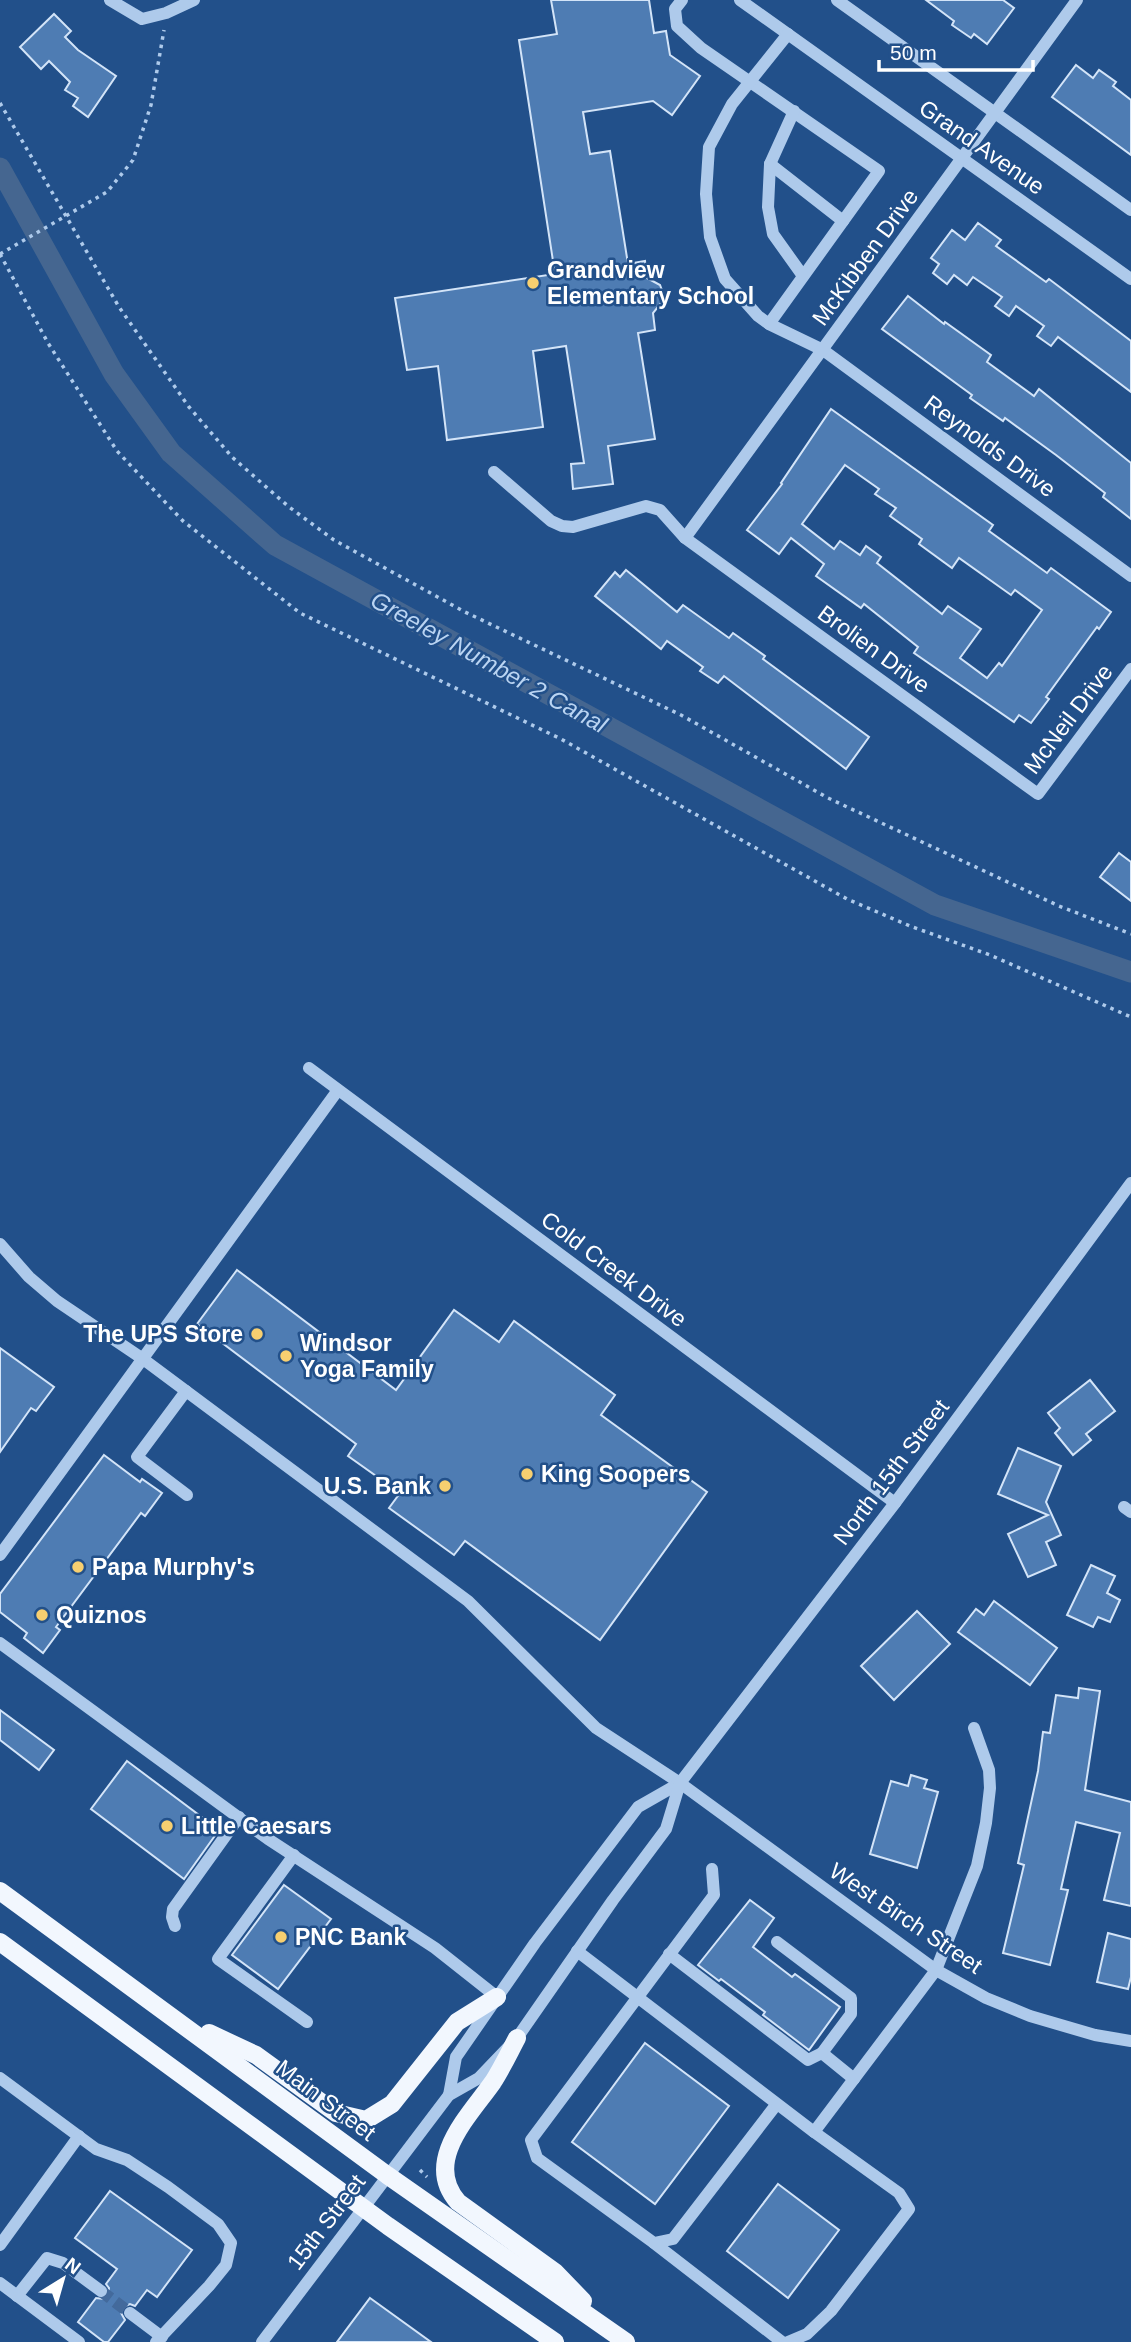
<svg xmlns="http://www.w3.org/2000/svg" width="1131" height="2342" font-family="Arial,sans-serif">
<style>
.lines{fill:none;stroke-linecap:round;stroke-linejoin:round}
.canal{stroke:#456690;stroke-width:21}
.building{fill:#4e7cb3;stroke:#d3e4f8;stroke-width:2;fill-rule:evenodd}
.minor-tunnel{stroke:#436a9c;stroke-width:12;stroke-dasharray:12 6;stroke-linecap:butt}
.path{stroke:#aecaeb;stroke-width:3.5;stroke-dasharray:3.5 5;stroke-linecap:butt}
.minor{stroke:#aecaeb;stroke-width:12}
.major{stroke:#f2f7fe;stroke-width:18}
.poi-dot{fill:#f7cf70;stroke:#22508a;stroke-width:2.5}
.labels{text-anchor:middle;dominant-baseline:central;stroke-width:5;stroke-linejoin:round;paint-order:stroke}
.street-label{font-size:23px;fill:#fff;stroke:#22508a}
.poi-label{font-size:23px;font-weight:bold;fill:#fff;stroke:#22508a;text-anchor:start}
.water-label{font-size:24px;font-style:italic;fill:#bad4f2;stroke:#22508a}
</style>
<rect width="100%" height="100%" fill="#22508a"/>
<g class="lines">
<polyline class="canal" points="0,168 114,374 171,453 275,545 935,905 1131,972"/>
</g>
<g class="building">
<polygon points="551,0 649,0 654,33 666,31 670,55 700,76 672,115 653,101 583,112 590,154 610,151 628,264 645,261 647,278 660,285 664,296 662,302 653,313 655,330 638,333 655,439 608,446 613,484 573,489 571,464 584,463 566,346 533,351 543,427 447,440 438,366 407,370 395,298 555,274 519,40 557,34"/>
<polygon points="926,0 1003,0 1014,8 987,44 974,34 971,38 952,25 954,21"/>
<polygon points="54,14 71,31 65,37 78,50 116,76 88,117 73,106 78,98 65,90 70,82 49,61 41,69 20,47"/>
<polygon points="1076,65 1093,78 1099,70 1116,82 1113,86 1131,100 1131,155 1052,97"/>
<polygon points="978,223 1001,240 996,246 1046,282 1049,279 1131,341 1131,392 1058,337 1051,346 1037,336 1044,326 1016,306 1009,316 995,306 1002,297 973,277 967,285 954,275 947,284 933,273 939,264 931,258 952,230 965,240"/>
<polygon points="908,296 944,324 945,322 991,355 987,362 1034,396 1039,389 1131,463 1131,519 1103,497 1105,493 1056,455 1005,418 1003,421 970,398 972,395 882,329"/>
<path d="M831 409 993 525 989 531 1047 573 1051 568 1111 612 1099 629 1097 627 1046 697 1049 699 1031 723 1019 715 1014 722 914 653 918 647 864 604 861 608 816 576 824 564 791 538 779 554 747 530 782 484 781 483ZM845 465 879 489 875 494 896 508 890 516 922 539 919 544 952 568 959 558 1011 595 1015 590 1042 610 1002 666 999 663 987 678 960 658 981 629 948 606 942 614 877 563 881 557 866 546 860 555 840 541 834 549 802 524Z"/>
<polygon points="626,570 677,612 683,605 729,638 733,633 765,656 763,659 869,737 846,769 724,676 718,683 700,671 703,667 667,641 661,649 595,596 615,572 620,577"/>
<polygon points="1119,853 1131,862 1131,901 1100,877"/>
<polygon points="237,1270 396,1390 454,1310 499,1342 514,1321 615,1395 601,1415 707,1492 600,1640 465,1541 454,1555 389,1508 400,1493 348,1456 356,1444 197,1324"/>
<polygon points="0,1348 54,1387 36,1411 31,1408 0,1452"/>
<polygon points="1090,1380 1115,1411 1086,1434 1091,1440 1073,1455 1055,1433 1060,1428 1048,1413"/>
<polygon points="1018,1448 1061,1466 1046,1502 1061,1535 1046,1542 1056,1565 1028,1577 1008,1534 1048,1515 998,1494"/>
<polygon points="104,1455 140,1482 142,1479 162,1493 145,1516 141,1513 56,1627 60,1630 43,1653 24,1638 27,1633 0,1612 0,1594"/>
<polygon points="1091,1565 1115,1576 1107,1593 1120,1600 1110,1622 1098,1617 1093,1627 1067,1615"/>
<polygon points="994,1601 1057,1648 1030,1685 958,1632 976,1609 984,1615"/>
<polygon points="917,1611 950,1644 894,1700 861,1666"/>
<polygon points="1079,1688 1100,1691 1085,1790 1131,1802 1131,1906 1104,1900 1120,1833 1076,1822 1061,1889 1068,1890 1050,1965 1003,1953 1024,1865 1018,1863 1038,1771 1043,1732 1050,1733 1056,1695 1078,1698"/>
<polygon points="0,1710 54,1750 39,1770 0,1740"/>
<polygon points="127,1761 219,1830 184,1879 91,1809"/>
<polygon points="911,1775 927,1780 924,1788 938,1792 917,1868 870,1854 891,1781 908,1786"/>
<polygon points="284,1885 331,1919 278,1989 232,1955"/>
<polygon points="750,1900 774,1918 753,1947 792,1977 795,1974 840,2007 809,2050 763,2015 765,2012 721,1979 719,1981 698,1965"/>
<polygon points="1108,1933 1131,1939 1131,1977 1128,1989 1097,1982"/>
<polygon points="645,2043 729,2106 655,2204 572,2142"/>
<polygon points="778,2184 839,2230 788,2298 727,2251"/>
<polygon points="110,2191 192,2250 157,2297 147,2290 135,2306 130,2304 123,2307 121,2313 125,2320 108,2342 104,2342 78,2322 96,2298 104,2299 108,2296 109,2288 106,2284 117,2269 75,2238"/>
<polygon points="370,2298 431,2342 337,2342"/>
</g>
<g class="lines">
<polyline class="minor-tunnel" points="101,2291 130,2313"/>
<g class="path">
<polyline points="0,103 119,307 189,407 232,457 289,507 334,540 465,612 681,715 828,798 1059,906 1131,934"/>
<polyline points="0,254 48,343 117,451 183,521 300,613 561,739 847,899 910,926 990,955 1131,1017"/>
<polyline points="0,254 107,192 133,160 151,105 164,30"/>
<polyline points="420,2170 427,2177"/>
</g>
<g class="minor">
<polyline points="110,0 142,19 166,13 194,0"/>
<polyline points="682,0 675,9 677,26 701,48 879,171 769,324"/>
<polyline points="740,0 1131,279"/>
<polyline points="837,0 1131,210"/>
<polyline points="788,34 732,104 709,147 706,194 710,237 725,279 758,316 769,324 823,350 1131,576"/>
<polyline points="794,111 770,164 768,207 773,234 803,276"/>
<polyline points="770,164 843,221"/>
<polyline points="494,472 551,521 562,526 573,527 646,506 660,510 685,538 1038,794 1131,669"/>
<polyline points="685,538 1077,0"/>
<polyline points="309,1068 895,1503"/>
<polyline points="0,1244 29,1277 57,1301 143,1359 468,1601 596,1728 680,1783 936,1970 986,1998 1030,2016 1095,2035 1131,2041"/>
<polyline points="186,1391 137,1457 187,1495"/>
<polyline points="1124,1507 1131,1512"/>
<polyline points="0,1555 338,1090"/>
<polyline points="0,1643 268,1839 435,1948 497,1997"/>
<polyline points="294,1855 218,1959 307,2022"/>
<polyline points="712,1869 714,1895 531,2140 537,2158 654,2243 673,2239 776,2105"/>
<polyline points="175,1926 172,1917 173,1909 239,1817"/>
<polyline points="777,1942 851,1998 851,2014 822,2053 854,2079"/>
<polyline points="577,1951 814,2132 936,1970 977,1866 986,1823 990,1788 989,1770 974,1728"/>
<polyline points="669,1954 808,2060 822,2053"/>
<polyline points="0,2078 96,2149 127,2160 168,2187 218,2224 231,2243 226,2265 209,2286 156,2342"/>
<polyline points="449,2095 456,2057 535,1943 638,1807 680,1783"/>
<polyline points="654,2243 782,2342"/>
<polyline points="0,2245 79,2136"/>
<polyline points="0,2283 79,2342"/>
<polyline points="17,2296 47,2258 63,2263 101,2291"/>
<polyline points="130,2313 162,2337"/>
<polyline points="262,2342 449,2095 479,2078 517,2038 613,1900 666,1829 680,1783 895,1503 1131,1183"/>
<polyline points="788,2342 807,2334 831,2311 909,2209 899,2193 814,2132"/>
</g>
<g class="major">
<polyline points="0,1891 387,2175 626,2342"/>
<polyline points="0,1942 388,2226 555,2342"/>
<polyline points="209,2033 256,2055 336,2113 366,2120 392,2104 457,2022 497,1997"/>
<path d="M517 2038C509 2053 502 2068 493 2082 470 2115 422 2161 458 2202L555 2272 583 2301"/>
</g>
</g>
<g class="poi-dot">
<circle cx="533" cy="283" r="7"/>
<circle cx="257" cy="1334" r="7"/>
<circle cx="286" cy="1356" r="7"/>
<circle cx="527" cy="1474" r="7"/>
<circle cx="445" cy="1486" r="7"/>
<circle cx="78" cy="1567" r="7"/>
<circle cx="42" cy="1615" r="7"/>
<circle cx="167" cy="1826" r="7"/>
<circle cx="281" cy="1937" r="7"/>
</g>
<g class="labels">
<g class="street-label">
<text transform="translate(982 147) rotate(35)">Grand Avenue</text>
<text transform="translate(865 257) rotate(-54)">McKibben Drive</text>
<text transform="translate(990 446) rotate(36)">Reynolds Drive</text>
<text transform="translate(874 649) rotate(36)">Brolien Drive</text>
<text transform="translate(1068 719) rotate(-53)">McNeil Drive</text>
<text transform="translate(614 1269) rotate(37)">Cold Creek Drive</text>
<text transform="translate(891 1472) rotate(-53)">North 15th Street</text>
<text transform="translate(906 1918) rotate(34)">West Birch Street</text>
<text transform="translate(326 2100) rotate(37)">Main Street</text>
<text transform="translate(326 2222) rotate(-53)">15th Street</text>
</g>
<g class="poi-label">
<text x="547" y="270">Grandview<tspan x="547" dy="26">Elementary School</tspan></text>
<text x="243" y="1334" text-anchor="end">The UPS Store</text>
<text x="300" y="1343">Windsor<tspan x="300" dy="26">Yoga Family</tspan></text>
<text x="541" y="1474">King Soopers</text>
<text x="431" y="1486" text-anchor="end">U.S. Bank</text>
<text x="92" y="1567">Papa Murphy's</text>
<text x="56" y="1615">Quiznos</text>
<text x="181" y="1826">Little Caesars</text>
<text x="295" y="1937">PNC Bank</text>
</g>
<g class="water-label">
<text transform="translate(489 662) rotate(29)">Greeley Number 2 Canal</text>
</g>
</g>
<g transform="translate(63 2279) rotate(37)" stroke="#22508a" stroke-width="5" paint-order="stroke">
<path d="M0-5L12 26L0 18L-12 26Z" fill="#ffffff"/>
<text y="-10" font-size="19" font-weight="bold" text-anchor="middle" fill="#ffffff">N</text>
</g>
<path d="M879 60v10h154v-10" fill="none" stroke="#ffffff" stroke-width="3.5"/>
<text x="890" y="60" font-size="21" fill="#ffffff" stroke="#22508a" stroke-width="5" paint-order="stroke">50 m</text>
</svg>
